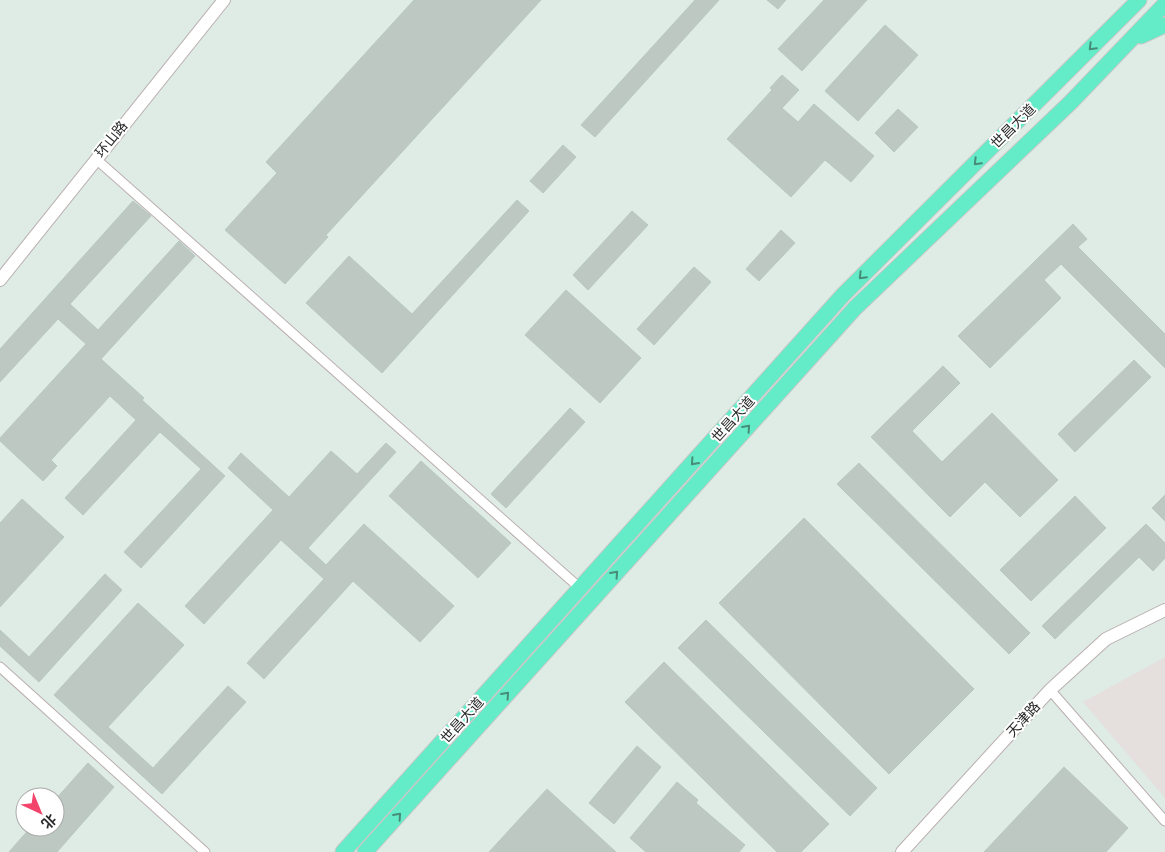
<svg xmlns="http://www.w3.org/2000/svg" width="1165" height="852" font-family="Roboto,'Noto Sans SC',sans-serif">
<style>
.industrial{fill:#e5e0de}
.building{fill:#bdc8c3;stroke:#b7c8c1}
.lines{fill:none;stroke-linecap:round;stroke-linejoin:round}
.street-casing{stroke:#bbaeb1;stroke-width:11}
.secondary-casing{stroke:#bbaeb1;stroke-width:14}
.primary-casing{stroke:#c8c8c8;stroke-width:17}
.street{stroke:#fff;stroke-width:9}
.secondary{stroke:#fff;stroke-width:12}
.primary{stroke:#63ecc7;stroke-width:15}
.oneway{stroke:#478c79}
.labels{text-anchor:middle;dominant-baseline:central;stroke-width:4;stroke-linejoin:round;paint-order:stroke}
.street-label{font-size:14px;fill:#2b2b2b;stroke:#fff}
</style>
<rect width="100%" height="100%" fill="#deece5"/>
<polygon class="industrial" points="1165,657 1165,798 1083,702"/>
<g class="building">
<polygon points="414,0 541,0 326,235 328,237 285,284 225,230 277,173 266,162"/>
<polygon points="695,0 719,0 595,137 581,125"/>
<polygon points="767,0 786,0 778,9"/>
<polygon points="824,0 867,0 802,71 778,49"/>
<polygon points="885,25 918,55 858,121 825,91"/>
<polygon points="782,75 799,90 782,108 798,122 814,104 874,156 851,182 825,160 791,197 727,139 772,90 770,88"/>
<polygon points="898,109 918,127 894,152 875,133"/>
<polygon points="563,145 576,157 543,193 530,181"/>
<polygon points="517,200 529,211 382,373 306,303 349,256 412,314"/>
<polygon points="133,201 151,216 70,304 98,330 179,241 195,256 101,359 144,398 142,400 225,476 141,568 124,552 201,469 160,432 83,515 65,498 136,420 110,396 51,460 57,466 43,481 0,441 0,438 86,344 58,319 0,382 0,349"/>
<polygon points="632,211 648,225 588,290 573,275"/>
<polygon points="1073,224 1087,239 1078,247 1165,334 1165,368 1061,264 1044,280 1061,298 990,368 958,336"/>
<polygon points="781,230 795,243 759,281 746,269"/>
<polygon points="694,267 711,282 654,345 637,329"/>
<polygon points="566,290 641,358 600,403 525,335"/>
<polygon points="1134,360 1151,377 1075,452 1058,434"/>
<polygon points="943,366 960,383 912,431 942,462 992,413 1058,480 1020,517 985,482 950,517 871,437"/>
<polygon points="570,408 585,422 506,508 491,494"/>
<polygon points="386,443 396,452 308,548 326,565 364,524 454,606 420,642 353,581 264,679 247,663 324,579 281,540 204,624 185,606 273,510 228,468 241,453 289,497 331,451 357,474"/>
<polygon points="421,461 511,543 478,578 389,496"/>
<polygon points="859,463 1030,633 1009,654 837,484"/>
<polygon points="1165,495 1165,521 1152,508"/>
<polygon points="1075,496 1106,528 1031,601 1000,570"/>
<polygon points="22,499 64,537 0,607 0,523"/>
<polygon points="804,518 974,689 889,774 719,603"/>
<polygon points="1146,524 1165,543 1165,558 1153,571 1139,557 1055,639 1042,626"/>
<polygon points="105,574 122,590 39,682 0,646 0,630 29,657"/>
<polygon points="138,603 184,645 108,727 153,768 228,686 246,702 162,794 54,695"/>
<polygon points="706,620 877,788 850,816 678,648"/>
<polygon points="664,662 829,824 801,852 777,852 625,702"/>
<polygon points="637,746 661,767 614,824 589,803"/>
<polygon points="88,763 114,787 57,852 9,852 31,827 55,827 55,800"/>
<polygon points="1064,767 1128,828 1106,852 984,852"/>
<polygon points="677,782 698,800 696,803 745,845 739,852 646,852 630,838"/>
<polygon points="547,789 616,852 489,852"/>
</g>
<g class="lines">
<defs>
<g id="street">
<polyline points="96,159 581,589"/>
<polyline points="0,667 205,852"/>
<polyline points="1050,690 1165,821"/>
</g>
<g id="secondary">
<polyline points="0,280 224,0"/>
<polyline points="902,852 1050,690 1106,639 1165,610"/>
</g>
<g id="primary">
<polyline points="1141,36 1165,25"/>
<polyline points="343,852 843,295 1139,0"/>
<polyline points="365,852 855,308 1071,102 1165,4"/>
</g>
</defs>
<use href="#street" class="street-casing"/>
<use href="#secondary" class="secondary-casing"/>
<use href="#primary" class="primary-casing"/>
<use href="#street" class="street"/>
<use href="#secondary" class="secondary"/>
<use href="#primary" class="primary"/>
</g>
<defs><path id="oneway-chevron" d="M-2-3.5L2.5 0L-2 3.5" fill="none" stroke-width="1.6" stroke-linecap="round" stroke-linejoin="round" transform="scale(1.25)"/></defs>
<g class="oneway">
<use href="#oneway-chevron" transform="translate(1092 47) rotate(135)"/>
<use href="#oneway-chevron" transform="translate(977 162) rotate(135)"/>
<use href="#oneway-chevron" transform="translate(862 276) rotate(135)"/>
<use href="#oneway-chevron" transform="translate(747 428) rotate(-48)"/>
<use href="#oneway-chevron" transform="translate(694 462) rotate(132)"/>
<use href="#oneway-chevron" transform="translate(615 574) rotate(-48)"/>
<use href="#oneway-chevron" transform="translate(506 695) rotate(-48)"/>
<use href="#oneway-chevron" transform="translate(398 816) rotate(-48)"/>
</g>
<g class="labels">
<g class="street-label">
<text transform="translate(1013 126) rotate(-45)">世昌大道</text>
<text transform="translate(111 139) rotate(-51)">环山路</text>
<text transform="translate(733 419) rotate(-48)">世昌大道</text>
<text transform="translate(1023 719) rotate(-48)">天津路</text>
<text transform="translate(462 720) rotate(-48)">世昌大道</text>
</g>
</g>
<g transform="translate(40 812) rotate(136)"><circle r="24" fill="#ffffff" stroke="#aaaaaa"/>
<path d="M0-4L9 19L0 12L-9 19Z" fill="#f3446b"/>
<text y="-8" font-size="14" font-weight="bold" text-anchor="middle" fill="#2b2b2b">北</text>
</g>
</svg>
